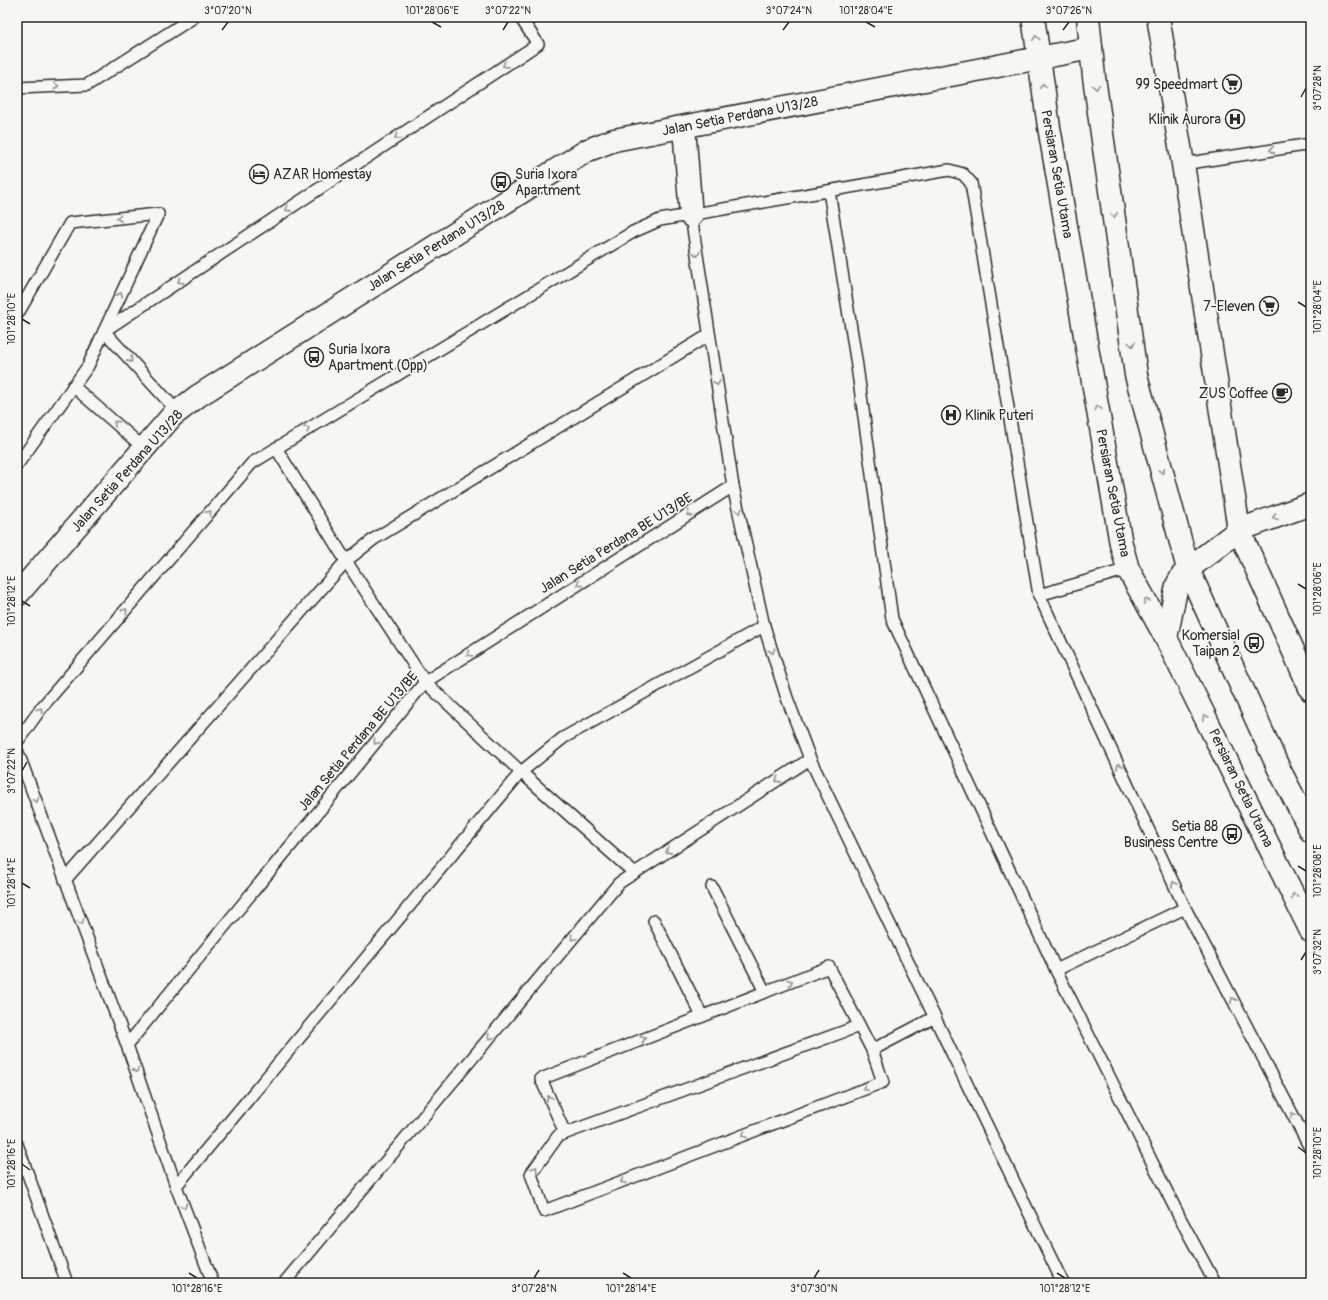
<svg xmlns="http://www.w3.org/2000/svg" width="1328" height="1300" font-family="Pangolin,sans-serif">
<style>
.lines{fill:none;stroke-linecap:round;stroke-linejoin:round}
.lane-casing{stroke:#2b2b2b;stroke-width:14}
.street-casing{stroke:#2b2b2b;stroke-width:25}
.secondary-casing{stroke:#2b2b2b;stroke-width:25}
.lane{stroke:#f6f6f2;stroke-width:11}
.street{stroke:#f6f6f2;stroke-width:22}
.secondary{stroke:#f6f6f2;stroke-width:22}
.oneway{stroke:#90908e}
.ticks{fill:none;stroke:#2b2b2b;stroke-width:1.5}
.labels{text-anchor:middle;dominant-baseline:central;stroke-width:3.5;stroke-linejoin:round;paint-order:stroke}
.poi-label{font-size:14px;fill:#2b2b2b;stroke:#f6f6f2;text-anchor:end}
.street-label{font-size:14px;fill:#2b2b2b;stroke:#f6f6f2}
.neatline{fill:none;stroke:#2b2b2b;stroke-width:1.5}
.ticks-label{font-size:10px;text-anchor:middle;fill:#2b2b2b}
</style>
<rect width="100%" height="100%" fill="#f6f6f2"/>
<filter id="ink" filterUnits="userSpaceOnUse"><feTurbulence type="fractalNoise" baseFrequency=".025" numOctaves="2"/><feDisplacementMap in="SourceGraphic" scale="8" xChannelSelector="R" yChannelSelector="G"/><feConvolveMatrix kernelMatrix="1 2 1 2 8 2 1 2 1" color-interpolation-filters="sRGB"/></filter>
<g filter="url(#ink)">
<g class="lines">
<defs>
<g id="lane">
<polyline points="17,88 87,85 194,17"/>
<polyline points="1183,164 1311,144"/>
<polyline points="829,191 856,359 892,619 1056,970 1179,1216 1215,1283"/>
<polyline points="691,216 733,486 764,626 787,698 810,759 1063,1283"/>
<polyline points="17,315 70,223 158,214"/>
<polyline points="104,331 538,44 520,17"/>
<polyline points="104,331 178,412"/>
<polyline points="73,386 145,449"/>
<polyline points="276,448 346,561 425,682 521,772 634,873"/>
<polyline points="17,465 88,366 158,214"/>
<polyline points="1039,595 1128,569"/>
<polyline points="17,742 42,707 252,463 633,232 660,220 949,170 963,174 971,183 1039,595 1185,908 1311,1150"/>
<polyline points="17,750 127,1045 176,1186 213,1283"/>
<polyline points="65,880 346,561 374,539 709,335"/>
<polyline points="712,887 765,992"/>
<polyline points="654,921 702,1016"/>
<polyline points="1056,970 1185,908"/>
<polyline points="127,1045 425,682 733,486"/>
<polyline points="872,1050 935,1017"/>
<polyline points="565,1133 541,1079 829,967 872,1050 883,1082 544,1211 531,1174 558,1136 859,1026"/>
<polyline points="17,1144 67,1283"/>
<polyline points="176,1186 521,772 563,738 764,626"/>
<polyline points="284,1283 619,883 810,759"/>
</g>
<g id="street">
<polyline points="1158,17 1183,164 1239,530 1311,690"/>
<polyline points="684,127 691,216"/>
<polyline points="1166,638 1177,585 1182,576 1188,569 1239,530 1311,504"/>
</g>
<g id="secondary">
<polyline points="1033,17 1049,127 1121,544 1128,569 1166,638 1311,931"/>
<polyline points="1088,17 1094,77 1136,375 1188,569 1279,769 1311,831"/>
<polyline points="17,595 172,416 198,396 588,150 614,140 1091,48"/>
</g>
</defs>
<use href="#lane" class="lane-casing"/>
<use href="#street" class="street-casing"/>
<use href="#secondary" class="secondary-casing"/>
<use href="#lane" class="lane"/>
<use href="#street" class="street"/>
<use href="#secondary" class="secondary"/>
</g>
<defs><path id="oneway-chevron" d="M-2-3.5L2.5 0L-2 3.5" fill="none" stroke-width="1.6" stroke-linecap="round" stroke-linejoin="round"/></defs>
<g class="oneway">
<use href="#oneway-chevron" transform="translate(1036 38) rotate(-98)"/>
<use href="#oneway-chevron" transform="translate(505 65) rotate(147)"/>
<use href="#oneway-chevron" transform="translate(56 86) rotate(-2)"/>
<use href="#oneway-chevron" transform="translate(1043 86) rotate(-98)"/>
<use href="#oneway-chevron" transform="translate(1096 87) rotate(82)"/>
<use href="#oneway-chevron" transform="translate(397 137) rotate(147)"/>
<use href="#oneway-chevron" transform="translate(1272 150) rotate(171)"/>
<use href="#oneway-chevron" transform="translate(288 209) rotate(147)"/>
<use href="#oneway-chevron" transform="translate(1114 215) rotate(82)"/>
<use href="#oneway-chevron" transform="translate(119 218) rotate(174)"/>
<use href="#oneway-chevron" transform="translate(697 254) rotate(81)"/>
<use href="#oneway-chevron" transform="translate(180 281) rotate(147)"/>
<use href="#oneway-chevron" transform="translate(120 295) rotate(-65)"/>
<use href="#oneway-chevron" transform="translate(1132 344) rotate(82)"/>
<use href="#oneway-chevron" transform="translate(130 360) rotate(48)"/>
<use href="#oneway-chevron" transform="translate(717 383) rotate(81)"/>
<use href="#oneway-chevron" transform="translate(1098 408) rotate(-100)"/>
<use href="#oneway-chevron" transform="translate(116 423) rotate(-138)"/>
<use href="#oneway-chevron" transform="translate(307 429) rotate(-31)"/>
<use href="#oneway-chevron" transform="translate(1162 471) rotate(75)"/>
<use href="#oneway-chevron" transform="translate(739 511) rotate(78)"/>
<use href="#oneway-chevron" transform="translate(209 513) rotate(-49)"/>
<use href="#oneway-chevron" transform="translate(689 514) rotate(148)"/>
<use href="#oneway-chevron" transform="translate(1275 517) rotate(160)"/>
<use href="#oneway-chevron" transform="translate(579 584) rotate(148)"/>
<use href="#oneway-chevron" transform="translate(1146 601) rotate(-119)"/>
<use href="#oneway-chevron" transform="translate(125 611) rotate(-49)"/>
<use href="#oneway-chevron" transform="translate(772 651) rotate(72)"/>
<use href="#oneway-chevron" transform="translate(469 654) rotate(148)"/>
<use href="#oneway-chevron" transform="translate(40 710) rotate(-53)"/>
<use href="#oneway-chevron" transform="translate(1205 717) rotate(-116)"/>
<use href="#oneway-chevron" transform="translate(376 742) rotate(129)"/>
<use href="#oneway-chevron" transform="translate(1119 766) rotate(-115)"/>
<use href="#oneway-chevron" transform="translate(778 780) rotate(147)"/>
<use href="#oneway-chevron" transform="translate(36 800) rotate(69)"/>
<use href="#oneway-chevron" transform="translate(668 851) rotate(147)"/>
<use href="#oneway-chevron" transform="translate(1174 884) rotate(-115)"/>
<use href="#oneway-chevron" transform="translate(1294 896) rotate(-116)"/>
<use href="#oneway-chevron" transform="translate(81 922) rotate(70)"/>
<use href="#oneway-chevron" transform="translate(573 938) rotate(130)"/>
<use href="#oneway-chevron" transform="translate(790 982) rotate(-21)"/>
<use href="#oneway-chevron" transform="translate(1233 1000) rotate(-117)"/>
<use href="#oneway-chevron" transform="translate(490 1037) rotate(130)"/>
<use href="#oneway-chevron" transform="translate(643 1039) rotate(-21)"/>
<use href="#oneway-chevron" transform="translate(136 1070) rotate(71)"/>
<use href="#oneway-chevron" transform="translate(865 1088) rotate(159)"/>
<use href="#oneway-chevron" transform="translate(549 1098) rotate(-114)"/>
<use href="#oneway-chevron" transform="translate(1293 1115) rotate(-117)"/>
<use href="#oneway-chevron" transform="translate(744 1135) rotate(159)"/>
<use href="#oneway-chevron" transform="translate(535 1169) rotate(-56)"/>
<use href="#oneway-chevron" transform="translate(623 1181) rotate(159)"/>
<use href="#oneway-chevron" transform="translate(184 1206) rotate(69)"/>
</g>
</g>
<path class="ticks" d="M432 22 441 27M866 22 875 27M222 30 228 22M503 30 508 22M783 30 789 22M1063 30 1069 22M1301 97 1306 88M1298 302 1306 307M22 319 30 324M1298 584 1306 589M22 601 30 606M22 771 27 762M1298 866 1306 871M22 883 30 888M1301 960 1306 952M1298 1147 1306 1153M22 1164 30 1170M189 1273 197 1278M623 1273 631 1278M1057 1273 1065 1278M534 1278 539 1270M814 1278 819 1270"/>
<defs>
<symbol id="supermarket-ring" viewBox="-11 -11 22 22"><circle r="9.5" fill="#f6f6f2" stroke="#2b2b2b" stroke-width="1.5"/><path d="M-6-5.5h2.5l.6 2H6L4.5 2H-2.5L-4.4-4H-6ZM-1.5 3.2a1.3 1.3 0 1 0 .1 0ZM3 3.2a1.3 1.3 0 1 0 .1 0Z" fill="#2b2b2b"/></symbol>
<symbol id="hospital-ring" viewBox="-11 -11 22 22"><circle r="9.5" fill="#f6f6f2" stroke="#2b2b2b" stroke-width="1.5"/><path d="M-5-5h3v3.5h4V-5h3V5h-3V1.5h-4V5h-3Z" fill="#2b2b2b"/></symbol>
<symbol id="hotel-ring" viewBox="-11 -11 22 22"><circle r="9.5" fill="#f6f6f2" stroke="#2b2b2b" stroke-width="1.5"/><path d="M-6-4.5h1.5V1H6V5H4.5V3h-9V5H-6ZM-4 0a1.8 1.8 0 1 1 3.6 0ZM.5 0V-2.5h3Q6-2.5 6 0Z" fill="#2b2b2b"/></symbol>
<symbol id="bus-ring" viewBox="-11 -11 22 22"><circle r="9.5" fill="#f6f6f2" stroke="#2b2b2b" stroke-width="1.5"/><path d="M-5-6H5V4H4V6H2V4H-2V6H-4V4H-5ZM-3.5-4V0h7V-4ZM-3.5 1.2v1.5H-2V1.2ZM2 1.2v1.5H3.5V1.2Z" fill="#2b2b2b"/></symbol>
<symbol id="cafe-ring" viewBox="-11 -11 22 22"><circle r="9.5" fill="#f6f6f2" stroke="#2b2b2b" stroke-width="1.5"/><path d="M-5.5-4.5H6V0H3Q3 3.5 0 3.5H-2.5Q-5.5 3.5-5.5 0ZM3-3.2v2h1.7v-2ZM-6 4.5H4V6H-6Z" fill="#2b2b2b"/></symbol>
</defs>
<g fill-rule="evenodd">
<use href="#supermarket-ring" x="1221" y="73" width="22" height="22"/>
<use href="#hospital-ring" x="1224" y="108" width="22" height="22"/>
<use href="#hotel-ring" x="248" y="163" width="22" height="22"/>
<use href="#bus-ring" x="490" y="171" width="22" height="22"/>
<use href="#supermarket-ring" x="1258" y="295" width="22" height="22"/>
<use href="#bus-ring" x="303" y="346" width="22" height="22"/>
<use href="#cafe-ring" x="1271" y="382" width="22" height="22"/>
<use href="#hospital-ring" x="940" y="404" width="22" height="22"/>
<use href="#bus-ring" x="1243" y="632" width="22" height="22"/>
<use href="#bus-ring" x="1221" y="823" width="22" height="22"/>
</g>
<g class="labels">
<g class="poi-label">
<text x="1218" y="84">99 Speedmart</text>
<text x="1221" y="119">Klinik Aurora</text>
<text x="273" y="174" text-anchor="start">AZAR Homestay</text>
<text x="515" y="174" text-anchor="start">Suria Ixora<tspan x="515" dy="16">Apartment</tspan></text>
<text x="1255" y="306">7-Eleven</text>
<text x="328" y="349" text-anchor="start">Suria Ixora<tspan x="328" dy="16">Apartment (Opp)</tspan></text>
<text x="1268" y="393">ZUS Coffee</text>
<text x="965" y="415" text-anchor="start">Klinik Puteri</text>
<text x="1240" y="635">Komersial<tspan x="1240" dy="16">Taipan 2</tspan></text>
<text x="1218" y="826">Setia 88<tspan x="1218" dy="16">Business Centre</tspan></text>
</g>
<g class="street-label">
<text transform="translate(740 116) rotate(-11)">Jalan Setia Perdana U13/28</text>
<text transform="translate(1057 174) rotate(80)">Persiaran Setia Utama</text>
<text transform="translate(436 246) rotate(-32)">Jalan Setia Perdana U13/28</text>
<text transform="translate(127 471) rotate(-48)">Jalan Setia Perdana U13/28</text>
<text transform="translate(1113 493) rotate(79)">Persiaran Setia Utama</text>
<text transform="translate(616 543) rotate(-32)">Jalan Setia Perdana BE U13/BE</text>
<text transform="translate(358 741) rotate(-50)">Jalan Setia Perdana BE U13/BE</text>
<text transform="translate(1241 788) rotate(64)">Persiaran Setia Utama</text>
</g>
</g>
<rect width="1328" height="1300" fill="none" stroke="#f6f6f2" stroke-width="44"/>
<rect x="22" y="22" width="1284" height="1256" class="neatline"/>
<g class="ticks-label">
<text x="228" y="14">3°07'20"N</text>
<text x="432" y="14">101°28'06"E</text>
<text x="508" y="14">3°07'22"N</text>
<text x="789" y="14">3°07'24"N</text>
<text x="866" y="14">101°28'04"E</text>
<text x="1069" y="14">3°07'26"N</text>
<text transform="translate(1317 88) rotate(-90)" y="4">3°07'28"N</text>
<text transform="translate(1317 307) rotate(-90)" y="4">101°28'04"E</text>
<text transform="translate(11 319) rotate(-90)" y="4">101°28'10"E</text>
<text transform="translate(1317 589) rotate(-90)" y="4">101°28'06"E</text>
<text transform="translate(11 601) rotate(-90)" y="4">101°28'12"E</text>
<text transform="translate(11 771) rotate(-90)" y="4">3°07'22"N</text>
<text transform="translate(1317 871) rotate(-90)" y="4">101°28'08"E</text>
<text transform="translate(11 883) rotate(-90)" y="4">101°28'14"E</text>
<text transform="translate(1317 952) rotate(-90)" y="4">3°07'32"N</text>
<text transform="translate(1317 1153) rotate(-90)" y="4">101°28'10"E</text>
<text transform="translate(11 1164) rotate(-90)" y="4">101°28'16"E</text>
<text x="197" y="1292">101°28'16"E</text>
<text x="534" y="1292">3°07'28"N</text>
<text x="631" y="1292">101°28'14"E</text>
<text x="814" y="1292">3°07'30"N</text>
<text x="1065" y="1292">101°28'12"E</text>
</g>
</svg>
